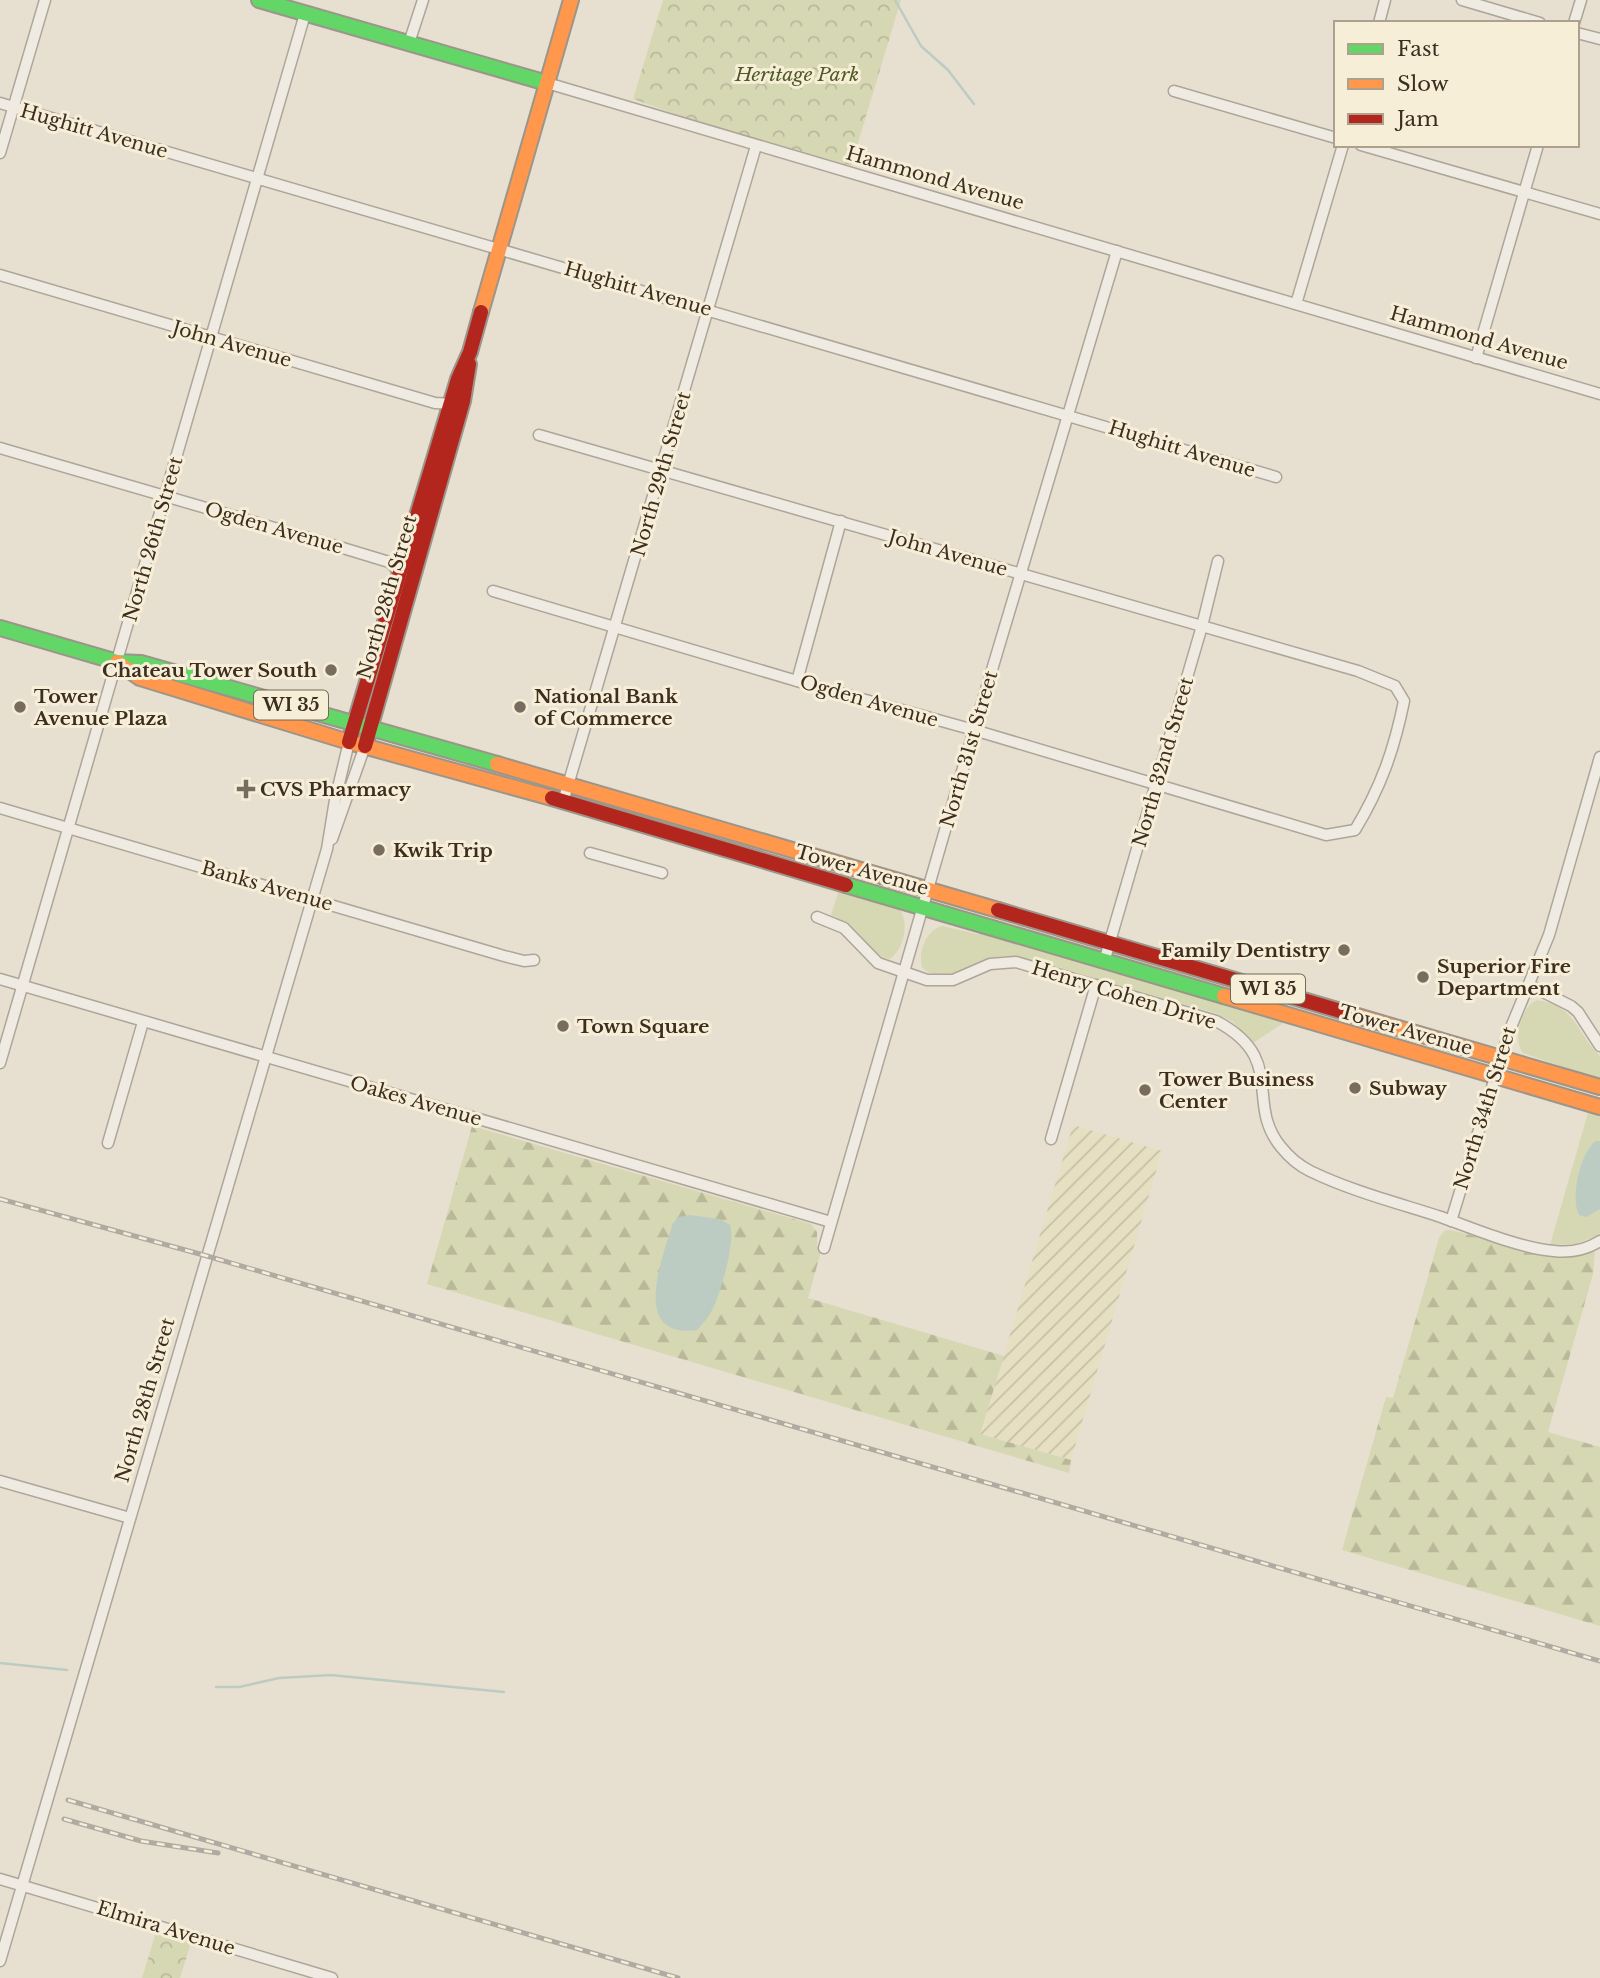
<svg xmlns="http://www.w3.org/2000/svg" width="1600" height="1978" font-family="'Libre Baskerville',serif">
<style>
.farmland{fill:url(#farmland-furrows)}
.green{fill:#d6d7b3}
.forest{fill:url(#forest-firs)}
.park{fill:url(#park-crowns)}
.water{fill:#bcccc2}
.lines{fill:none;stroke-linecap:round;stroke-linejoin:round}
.stream{stroke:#bcccc2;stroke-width:2.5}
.street-casing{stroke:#ada599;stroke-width:13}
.fast-casing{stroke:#9c958a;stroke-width:18}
.slow-casing{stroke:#9c958a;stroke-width:18}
.jam-casing{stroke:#9c958a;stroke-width:18}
.street{stroke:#efebe3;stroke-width:10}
.fast{stroke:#63d668;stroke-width:14}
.slow{stroke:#ff974d;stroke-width:14}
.jam{stroke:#b3261e;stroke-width:14}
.rail-casing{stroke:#afaaa2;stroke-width:5}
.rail{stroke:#f7eed8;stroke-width:2.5;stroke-dasharray:8;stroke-linecap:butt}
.poi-dot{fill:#786c5e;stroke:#f7eed8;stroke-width:2.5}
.labels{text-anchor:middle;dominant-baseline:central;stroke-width:6;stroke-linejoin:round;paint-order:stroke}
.shield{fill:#f7eed8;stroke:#756857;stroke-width:2}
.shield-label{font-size:18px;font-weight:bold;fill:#3d2e20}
.park-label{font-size:19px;font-style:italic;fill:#4d5a26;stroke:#f7eed8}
.street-label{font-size:19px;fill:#3d2e20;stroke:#f7eed8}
.poi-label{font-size:19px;font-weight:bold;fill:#3d2e20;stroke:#f7eed8;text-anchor:start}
</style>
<defs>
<pattern id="farmland-furrows" width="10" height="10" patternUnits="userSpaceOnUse" patternTransform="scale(1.75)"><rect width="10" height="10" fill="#e6dfc2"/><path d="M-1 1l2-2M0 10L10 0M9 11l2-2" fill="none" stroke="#c6c0a6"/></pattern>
<pattern id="forest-firs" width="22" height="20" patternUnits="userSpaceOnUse" patternTransform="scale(1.75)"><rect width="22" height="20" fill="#d6d7b3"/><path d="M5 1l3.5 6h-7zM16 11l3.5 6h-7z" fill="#b9b99a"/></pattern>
<pattern id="park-crowns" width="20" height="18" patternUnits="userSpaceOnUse" patternTransform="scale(1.75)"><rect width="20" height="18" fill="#d6d7b3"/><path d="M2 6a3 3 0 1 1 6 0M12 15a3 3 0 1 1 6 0" fill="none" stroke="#b9b99a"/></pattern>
</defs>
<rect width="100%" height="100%" fill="#e7e0d1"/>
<polygon class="farmland" points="1073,1125 1162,1151 1071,1460 980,1434"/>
<g class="green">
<path d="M839 890 899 908C910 923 904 949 890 959L879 957 850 925 831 915Z"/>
<path d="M943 926 976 934H988L1288 1020 1253 1043 1233 1022 1215 1013 1018 957C1011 957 1003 956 996 957 974 961 940 989 922 967 918 952 926 929 943 926Z"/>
<path d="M1537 1000C1578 1007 1575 1032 1600 1056V1080L1523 1053C1512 1039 1521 1007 1537 1000Z"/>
<polygon points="1589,1109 1600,1112 1600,1234 1576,1244 1550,1245"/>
</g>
<g class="forest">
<polygon points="472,1126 811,1224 817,1232 817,1246 822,1248 808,1298 1004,1356 980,1434 1071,1460 1069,1473 427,1284"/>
<path d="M1449 1230C1499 1239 1543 1270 1595 1251L1593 1274 1548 1432 1600 1447V1626L1342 1550 1386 1397 1393 1398 1439 1238 1444 1231Z"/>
</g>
<g class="park">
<polygon points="663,0 901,0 851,166 692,120 633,99"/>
<polygon points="156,1932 191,1943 180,1978 142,1978"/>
</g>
<g class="water">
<path d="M1596 1141H1600V1209L1586 1217 1579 1215C1570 1198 1580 1152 1596 1141Z"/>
<path d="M690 1215 720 1219 730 1225C736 1241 720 1297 711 1312 708 1318 702 1324 697 1330 630 1339 662 1259 673 1223L679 1217Z"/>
</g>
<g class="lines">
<g class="stream">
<polyline points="895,0 921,46 948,70 974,104"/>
<polyline points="0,1663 67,1670"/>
<polyline points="216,1687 239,1687 279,1678 331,1675 504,1692"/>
</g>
<defs>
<g id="street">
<polyline points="1462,0 1540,23"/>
<polyline points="1379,23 1385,0"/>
<polyline points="1574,23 1581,0"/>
<polyline points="1577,33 1600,39"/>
<polyline points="409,43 423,0"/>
<polyline points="547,83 1600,394"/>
<polyline points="1174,91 1336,138"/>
<polyline points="0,103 1276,477"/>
<polyline points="1361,145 1600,214"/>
<polyline points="0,153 45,0"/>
<polyline points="0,275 435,403 453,404"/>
<polyline points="1296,304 1343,145"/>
<polyline points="1476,358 1538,145"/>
<polyline points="0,448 333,545 389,562 402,574"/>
<path d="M493 591 797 681 974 730 1326 835 1355 830C1381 787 1394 750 1404 701L1395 686 1358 671 539 435"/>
<polyline points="797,681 841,521"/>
<polyline points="563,802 756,146"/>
<polyline points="0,808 504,956 524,961 534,960"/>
<polyline points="332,839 365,746"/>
<polyline points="590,853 662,873"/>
<path d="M817 917 844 928 878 963 927 980H953L990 964 1016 962 1216 1021C1288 1059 1244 1102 1281 1147 1289 1157 1298 1165 1310 1171 1351 1191 1398 1203 1441 1217 1475 1229 1519 1248 1554 1251 1571 1253 1586 1250 1600 1241"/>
<polyline points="1104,962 1202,626 1218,561"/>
<polyline points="0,979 831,1222"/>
<polyline points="1529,985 1571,1006 1578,1012 1600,1046"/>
<polyline points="0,1063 305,14"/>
<polyline points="1051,1139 1096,985"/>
<polyline points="108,1143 143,1022"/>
<polyline points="1451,1221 1509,1032 1549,935 1600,757"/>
<polyline points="824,1248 974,730 1117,251"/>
<polyline points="0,1481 130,1518"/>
<polyline points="0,1879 332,1978"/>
<polyline points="0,1961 327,849 335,800 349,742"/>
</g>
<g id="fast">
<polyline points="259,0 547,83"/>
<polyline points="0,628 117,662 141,663 497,764"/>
<polyline points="846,885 1224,996"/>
</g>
<g id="slow">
<polyline points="481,312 571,0"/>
<polyline points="117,662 140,678 349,742 552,798"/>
<polyline points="497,764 998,910"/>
<polyline points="1224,996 1600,1107"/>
<polyline points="1354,1015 1600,1087"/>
</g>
<g id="jam">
<polyline points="349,742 458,379 470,352 481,312"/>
<polyline points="365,746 463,401 469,364"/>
<polyline points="552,798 846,885"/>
<polyline points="998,910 1354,1015"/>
</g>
</defs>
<use href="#street" class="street-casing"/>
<use href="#fast" class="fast-casing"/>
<use href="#slow" class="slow-casing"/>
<use href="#jam" class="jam-casing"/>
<use href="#street" class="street"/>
<use href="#fast" class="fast"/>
<use href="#slow" class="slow"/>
<use href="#jam" class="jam"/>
<defs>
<g id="rail">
<polyline points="0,1199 207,1256 1600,1661"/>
<polyline points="68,1800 678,1978"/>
<polyline points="64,1819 141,1841 218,1853"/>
</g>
</defs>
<use href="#rail" class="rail-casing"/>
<use href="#rail" class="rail"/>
</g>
<g class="poi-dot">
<circle cx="331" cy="670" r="7"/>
<circle cx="20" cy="707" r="7"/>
<circle cx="520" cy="707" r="7"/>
<path d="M242.5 778.5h7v7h7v7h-7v7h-7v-7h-7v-7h7z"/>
<circle cx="379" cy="850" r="7"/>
<circle cx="1344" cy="950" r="7"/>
<circle cx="1423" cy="977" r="7"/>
<circle cx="563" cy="1026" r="7"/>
<circle cx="1355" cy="1088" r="7"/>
<circle cx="1145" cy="1090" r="7"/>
</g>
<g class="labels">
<g class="shield">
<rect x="254" y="690.5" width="74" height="29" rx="5"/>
<rect x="1231" y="974.5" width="74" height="29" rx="5"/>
</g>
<g class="shield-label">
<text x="291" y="705">WI 35</text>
<text x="1268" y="989">WI 35</text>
</g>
<g class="park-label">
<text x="797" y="74">Heritage Park</text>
</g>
<g class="street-label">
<text transform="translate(94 131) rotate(16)">Hughitt Avenue</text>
<text transform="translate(935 178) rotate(16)">Hammond Avenue</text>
<text transform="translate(638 289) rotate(16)">Hughitt Avenue</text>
<text transform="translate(1479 338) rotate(16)">Hammond Avenue</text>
<text transform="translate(232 344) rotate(16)">John Avenue</text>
<text transform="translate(1182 449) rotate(17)">Hughitt Avenue</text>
<text transform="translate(661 474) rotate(-74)">North 29th Street</text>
<text transform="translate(274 528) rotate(16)">Ogden Avenue</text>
<text transform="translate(153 539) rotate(-74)">North 26th Street</text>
<text transform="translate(948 553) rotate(16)">John Avenue</text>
<text transform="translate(387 597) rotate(-74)">North 28th Street</text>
<text transform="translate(869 701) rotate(16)">Ogden Avenue</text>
<text transform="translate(969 749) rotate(-74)">North 31st Street</text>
<text transform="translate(1163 762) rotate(-74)">North 32nd Street</text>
<text transform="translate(862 870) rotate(16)">Tower Avenue</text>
<text transform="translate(267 886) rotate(16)">Banks Avenue</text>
<text transform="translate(1124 995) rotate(17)">Henry Cohen Drive</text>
<text transform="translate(1406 1030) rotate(16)">Tower Avenue</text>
<text transform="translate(416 1101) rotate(16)">Oakes Avenue</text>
<text transform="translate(1485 1108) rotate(-73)">North 34th Street</text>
<text transform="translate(145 1400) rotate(-74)">North 28th Street</text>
<text transform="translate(166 1928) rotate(17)">Elmira Avenue</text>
</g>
<g class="poi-label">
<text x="317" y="670" text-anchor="end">Chateau Tower South</text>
<text x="34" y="696">Tower<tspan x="34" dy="22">Avenue Plaza</tspan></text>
<text x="534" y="696">National Bank<tspan x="534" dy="22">of Commerce</tspan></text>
<text x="260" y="789">CVS Pharmacy</text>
<text x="393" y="850">Kwik Trip</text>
<text x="1330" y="950" text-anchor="end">Family Dentistry</text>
<text x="1437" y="966">Superior Fire<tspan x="1437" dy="22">Department</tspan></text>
<text x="577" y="1026">Town Square</text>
<text x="1159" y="1079">Tower Business<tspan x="1159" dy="22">Center</tspan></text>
<text x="1369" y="1088">Subway</text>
</g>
</g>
<rect x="1334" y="21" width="245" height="126" fill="#f7eed8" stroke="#ada18e" stroke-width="2"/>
<rect x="1348" y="44" width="35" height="10" fill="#63d668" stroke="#ada18e" stroke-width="2"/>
<text x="1397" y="56" font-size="21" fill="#3d2e20">Fast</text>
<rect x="1348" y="79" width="35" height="10" fill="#ff974d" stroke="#ada18e" stroke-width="2"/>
<text x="1397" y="91" font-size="21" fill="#3d2e20">Slow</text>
<rect x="1348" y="114" width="35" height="10" fill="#b3261e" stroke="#ada18e" stroke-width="2"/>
<text x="1397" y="126" font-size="21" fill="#3d2e20">Jam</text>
</svg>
